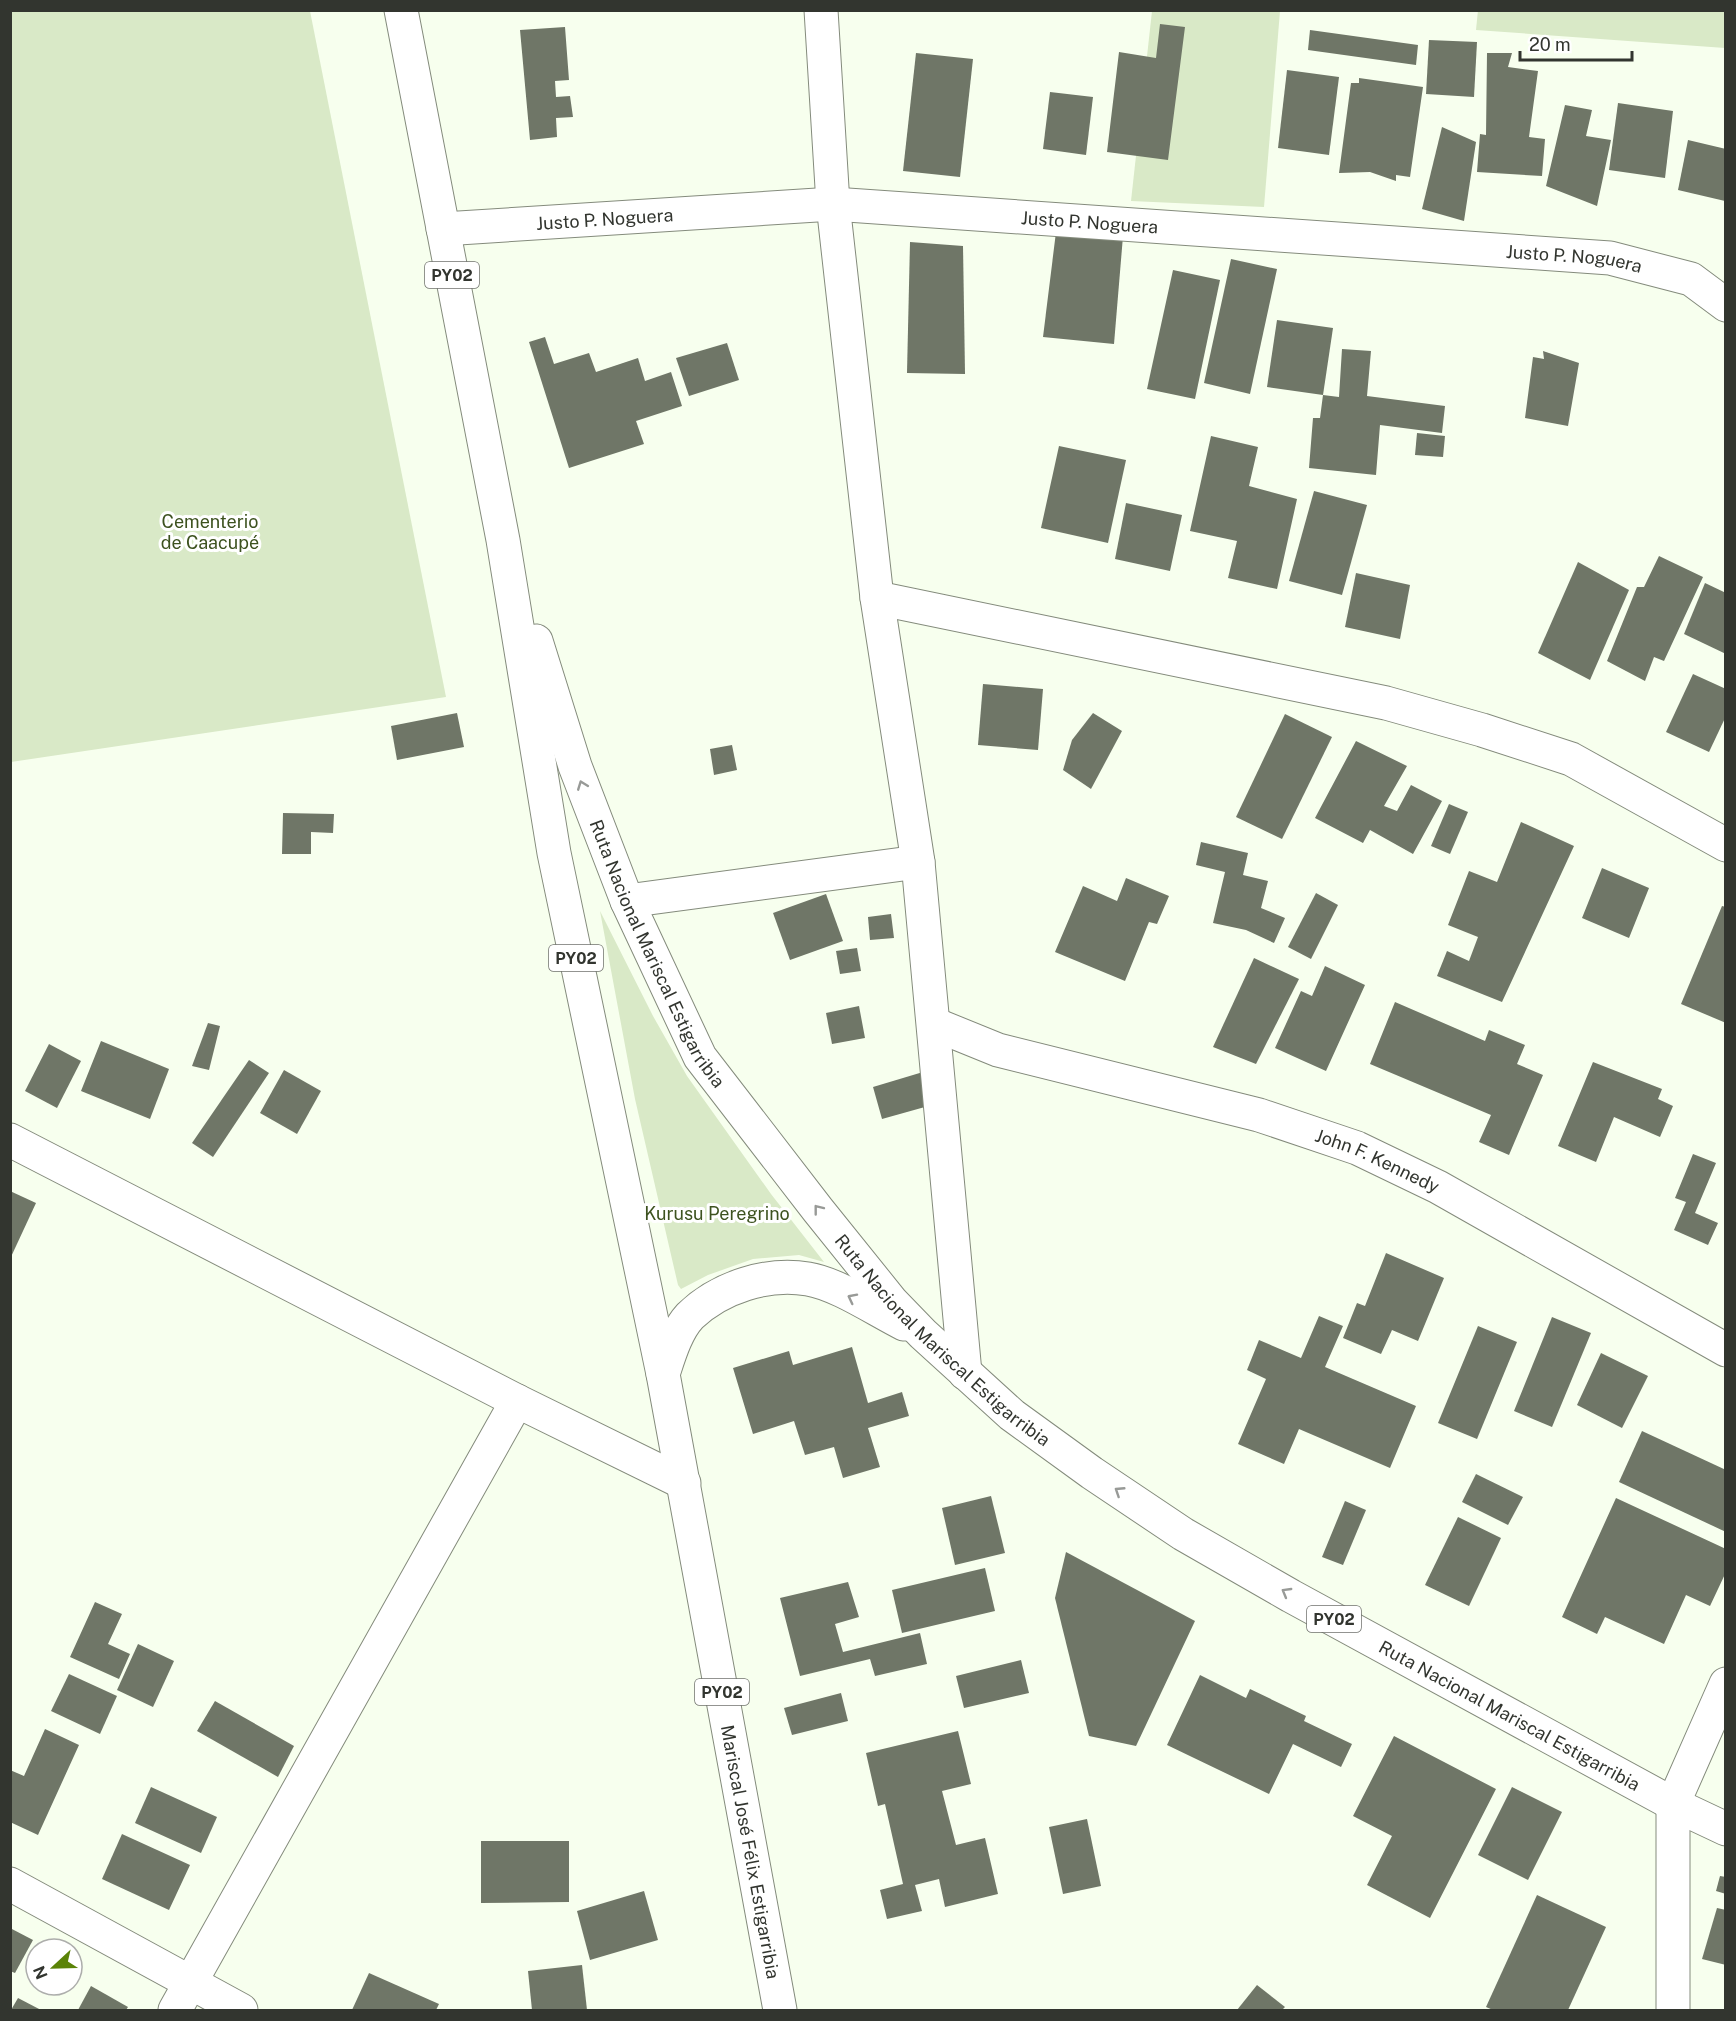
<svg xmlns="http://www.w3.org/2000/svg" width="1736" height="2021" font-family="'Public Sans',sans-serif">
<style>
.green{fill:#d9e9c7}
.building{fill:#6f7667}
.lines{fill:none;stroke-linecap:round;stroke-linejoin:round}
.minor-casing{stroke:#848b7c;stroke-width:35}
.major-casing{stroke:#848b7c;stroke-width:35}
.minor{stroke:#fff;stroke-width:33}
.major{stroke:#fff;stroke-width:33}
.oneway{stroke:#989a97}
.labels{text-anchor:middle;dominant-baseline:central;stroke-width:6;stroke-linejoin:round;paint-order:stroke}
.shield{fill:#fff;stroke:#70726d;stroke-width:1.5}
.shield-label{font-size:16px;font-weight:bold;fill:#32352f}
.street-label{font-size:18px;fill:#32352f;stroke:#fff}
.park-label{font-size:18px;fill:#3d521f;stroke:#fff}
</style>
<rect width="100%" height="100%" fill="#f7ffee"/>
<g class="green">
<polygon points="11,10 310,11 446,697 11,762"/>
<polygon points="1478,10 1725,11 1725,48 1476,30"/>
<polygon points="1152,11 1280,11 1264,207 1131,201"/>
<polygon points="600,911 653,1016 687,1076 771,1194 824,1262 799,1255 753,1259 708,1275 681,1289 678,1285 635,1099"/>
</g>
<g class="building">
<polygon points="1160,24 1185,27 1168,160 1107,152 1119,52 1156,58"/>
<polygon points="565,27 569,80 555,81 556,97 570,96 573,117 556,118 557,137 530,140 520,30"/>
<polygon points="1310,30 1418,45 1416,65 1308,50"/>
<polygon points="1429,40 1477,42 1474,97 1426,94"/>
<polygon points="916,53 973,59 960,177 903,171"/>
<polygon points="1487,53 1512,53 1508,67 1538,71 1529,137 1545,139 1542,176 1477,172 1480,134 1486,135"/>
<polygon points="1287,70 1339,77 1329,155 1278,148"/>
<polygon points="1359,78 1423,87 1410,177 1396,175 1396,181 1370,172 1339,173 1351,83 1359,83"/>
<polygon points="1050,92 1093,97 1086,155 1043,149"/>
<polygon points="1618,103 1673,111 1665,178 1609,170"/>
<polygon points="1565,105 1592,110 1586,136 1611,140 1597,206 1546,186"/>
<polygon points="1442,127 1476,142 1464,221 1422,209"/>
<polygon points="1688,140 1726,149 1725,201 1678,190"/>
<polygon points="1056,232 1123,236 1114,344 1043,337"/>
<polygon points="910,242 963,246 965,374 907,373"/>
<polygon points="1231,259 1277,269 1250,394 1204,383"/>
<polygon points="1173,270 1220,280 1195,399 1147,389"/>
<polygon points="1277,320 1333,328 1323,395 1267,387"/>
<polygon points="545,337 554,364 589,353 596,372 638,358 645,381 671,372 682,406 636,421 644,444 569,468 529,342"/>
<polygon points="727,343 739,380 689,396 676,358"/>
<polygon points="1342,349 1371,351 1367,396 1445,406 1442,433 1380,425 1376,475 1309,468 1313,418 1320,418 1323,395 1339,397"/>
<polygon points="1543,351 1579,363 1568,426 1525,418 1533,357 1544,359"/>
<polygon points="1417,433 1445,436 1443,457 1415,455"/>
<polygon points="1211,436 1258,447 1249,486 1297,499 1277,589 1228,578 1237,541 1190,531"/>
<polygon points="1059,446 1126,460 1108,543 1041,528"/>
<polygon points="1314,491 1367,505 1342,595 1289,581"/>
<polygon points="1126,503 1182,515 1170,571 1115,559"/>
<polygon points="1659,556 1703,577 1664,661 1654,657 1645,681 1607,661 1637,587 1644,587"/>
<polygon points="1578,562 1629,590 1590,680 1538,653"/>
<polygon points="1356,573 1410,585 1400,639 1345,627"/>
<polygon points="1705,583 1726,593 1726,654 1684,634"/>
<polygon points="1693,674 1726,689 1726,716 1709,752 1666,732"/>
<polygon points="983,684 1043,689 1038,750 978,745"/>
<polygon points="457,713 464,747 397,760 391,726"/>
<polygon points="1093,713 1122,731 1091,789 1063,770 1072,740"/>
<polygon points="1285,714 1332,737 1282,839 1236,817"/>
<polygon points="1356,741 1407,766 1384,806 1397,811 1411,785 1442,801 1413,854 1370,830 1363,843 1315,818"/>
<polygon points="732,745 737,770 714,775 710,749"/>
<polygon points="1449,804 1468,812 1450,854 1431,846"/>
<polygon points="283,813 334,814 333,833 311,832 311,854 282,854"/>
<polygon points="1521,822 1574,846 1502,1002 1437,976 1447,951 1469,961 1478,937 1448,925 1469,871 1497,882"/>
<polygon points="1201,842 1248,853 1243,875 1268,881 1261,908 1285,918 1274,943 1246,930 1213,923 1225,872 1196,865"/>
<polygon points="1602,868 1649,888 1629,938 1582,918"/>
<polygon points="1126,878 1169,896 1157,924 1149,922 1125,981 1055,952 1083,886 1117,901"/>
<polygon points="1316,893 1338,905 1311,959 1288,947"/>
<polygon points="826,894 843,941 790,960 773,913"/>
<polygon points="1722,906 1726,907 1726,1023 1681,1004"/>
<polygon points="891,914 894,938 870,940 868,917"/>
<polygon points="857,948 861,971 840,974 836,951"/>
<polygon points="1254,958 1299,979 1256,1064 1213,1047"/>
<polygon points="1325,966 1365,985 1326,1071 1275,1048 1301,991 1312,996"/>
<polygon points="1395,1002 1485,1041 1489,1030 1525,1045 1517,1064 1543,1075 1509,1155 1479,1142 1491,1115 1370,1064"/>
<polygon points="859,1006 865,1038 832,1044 826,1013"/>
<polygon points="208,1023 220,1026 209,1070 192,1066"/>
<polygon points="101,1041 169,1069 150,1119 81,1091"/>
<polygon points="49,1044 81,1061 57,1108 25,1091"/>
<polygon points="249,1060 269,1073 213,1157 192,1143"/>
<polygon points="1593,1062 1662,1089 1658,1099 1673,1106 1660,1137 1614,1117 1596,1162 1558,1146"/>
<polygon points="284,1070 321,1091 297,1134 260,1113"/>
<polygon points="923,1072 932,1105 882,1119 873,1087"/>
<polygon points="1693,1154 1716,1163 1695,1213 1718,1223 1708,1245 1674,1230 1686,1202 1675,1198"/>
<polygon points="10,1191 36,1203 10,1259"/>
<polygon points="1386,1253 1444,1278 1418,1341 1392,1330 1381,1354 1343,1338 1357,1303 1365,1306"/>
<polygon points="1319,1316 1343,1326 1325,1367 1416,1406 1390,1468 1299,1429 1284,1464 1238,1444 1266,1379 1247,1370 1259,1340 1301,1358"/>
<polygon points="1552,1317 1591,1333 1552,1427 1514,1411"/>
<polygon points="1478,1326 1517,1342 1477,1439 1438,1423"/>
<polygon points="852,1347 868,1403 902,1392 909,1416 868,1428 880,1467 843,1478 834,1447 805,1455 794,1421 753,1434 733,1368 789,1351 793,1365"/>
<polygon points="1601,1353 1648,1376 1622,1428 1577,1405"/>
<polygon points="1642,1431 1726,1470 1726,1532 1619,1482"/>
<polygon points="1476,1474 1523,1497 1508,1525 1462,1502"/>
<polygon points="991,1496 1005,1553 955,1565 942,1508"/>
<polygon points="1616,1498 1726,1549 1726,1572 1710,1606 1686,1595 1664,1644 1605,1617 1597,1634 1562,1617"/>
<polygon points="1345,1501 1366,1510 1343,1565 1322,1557"/>
<polygon points="1458,1517 1501,1538 1469,1606 1425,1585"/>
<polygon points="1066,1552 1195,1621 1136,1746 1089,1736 1055,1598"/>
<polygon points="985,1568 995,1611 902,1633 892,1590"/>
<polygon points="848,1582 859,1617 835,1624 843,1652 920,1633 927,1664 875,1676 870,1659 800,1676 780,1598"/>
<polygon points="95,1602 122,1614 108,1644 130,1654 119,1679 70,1657"/>
<polygon points="138,1644 174,1661 153,1707 117,1690"/>
<polygon points="1021,1660 1029,1693 964,1708 956,1676"/>
<polygon points="69,1674 117,1696 100,1734 51,1711"/>
<polygon points="1200,1675 1246,1698 1250,1689 1306,1716 1304,1721 1352,1744 1341,1767 1293,1744 1269,1794 1167,1745"/>
<polygon points="841,1693 848,1721 792,1735 784,1708"/>
<polygon points="215,1701 294,1746 278,1777 197,1731"/>
<polygon points="45,1729 79,1745 38,1835 10,1822 10,1770 24,1776"/>
<polygon points="958,1731 971,1784 942,1791 956,1845 985,1838 998,1894 945,1907 939,1879 915,1885 922,1911 887,1919 880,1890 903,1884 885,1804 878,1806 866,1753"/>
<polygon points="1394,1736 1496,1789 1430,1918 1367,1885 1392,1836 1353,1816"/>
<polygon points="151,1787 217,1817 201,1853 135,1823"/>
<polygon points="1512,1787 1562,1812 1528,1880 1478,1855"/>
<polygon points="1087,1819 1101,1886 1063,1894 1049,1827"/>
<polygon points="122,1834 190,1865 169,1910 102,1879"/>
<polygon points="481,1841 569,1841 569,1902 481,1903"/>
<polygon points="1720,1876 1726,1877 1726,1894 1716,1891"/>
<polygon points="644,1891 658,1940 590,1960 577,1911"/>
<polygon points="1537,1895 1606,1927 1568,2010 1493,2010 1486,2007"/>
<polygon points="1717,1908 1726,1910 1726,1965 1702,1959"/>
<polygon points="10,1928 33,1940 15,1973 10,1971"/>
<polygon points="582,1965 587,2010 532,2010 528,1971"/>
<polygon points="369,1973 439,2004 436,2010 352,2010"/>
<polygon points="1257,1985 1285,2007 1282,2010 1237,2010"/>
<polygon points="91,1986 128,2007 126,2010 78,2010"/>
<polygon points="18,1998 41,2010 11,2010"/>
</g>
<g class="lines">
<defs>
<g id="minor">
<polyline points="821,10 833,204 877,598 918,862 965,1373"/>
<path id="s1" d="M443 229 833 204 1610 258 1691 279 1726 305"/>
<polyline points="877,598 1386,703 1482,730 1571,759 1726,845"/>
<polyline points="627,901 918,862"/>
<path id="s2" d="M934 1024 998 1050 1259 1115 1357 1148 1438 1187 1726 1350"/>
<polyline points="10,1140 517,1401 684,1483"/>
<polyline points="10,1884 241,2010"/>
<polyline points="175,2010 517,1401"/>
<polyline points="1673,2010 1673,1804 1726,1684"/>
</g>
<g id="major">
<path id="s3" d="M401 10 503 540 554 853 663 1374 780 2010"/>
<path id="s4" d="M536 641 575 766 627 901 700 1057 818 1210 892 1302 923 1334 1012 1415 1092 1473 1183 1534 1291 1596 1673 1804 1726 1829"/>
<path d="M663 1374C669 1356 676 1331 690 1316 720 1287 768 1272 808 1279 838 1284 876 1310 904 1324"/>
</g>
</defs>
<use href="#minor" class="minor-casing"/>
<use href="#major" class="major-casing"/>
<use href="#minor" class="minor"/>
<use href="#major" class="major"/>
</g>
<defs><path id="oneway-chevron" d="M-2-3.5L2.5 0L-2 3.5" fill="none" stroke-width="1.6" stroke-linecap="round" stroke-linejoin="round" transform="scale(1.5)"/></defs>
<g class="oneway">
<use href="#oneway-chevron" transform="translate(582 785) rotate(-111)"/>
<use href="#oneway-chevron" transform="translate(818 1209) rotate(-128)"/>
<use href="#oneway-chevron" transform="translate(852 1298) rotate(-153)"/>
<use href="#oneway-chevron" transform="translate(1119 1491) rotate(-147)"/>
<use href="#oneway-chevron" transform="translate(1286 1592) rotate(-150)"/>
</g>
<g class="labels">
<g class="shield">
<rect x="425" y="262" width="54" height="26" rx="4.5"/>
<rect x="549" y="945" width="54" height="26" rx="4.5"/>
<rect x="1307" y="1606" width="54" height="26" rx="4.5"/>
<rect x="695" y="1679" width="54" height="26" rx="4.5"/>
</g>
<g class="shield-label">
<text x="452" y="275">PY02</text>
<text x="576" y="958">PY02</text>
<text x="1334" y="1619">PY02</text>
<text x="722" y="1692">PY02</text>
</g>
<g class="street-label">
<text stroke="none"><textPath href="#s1" startOffset="162">Justo P. Noguera</textPath></text>
<text stroke="none"><textPath href="#s1" startOffset="648">Justo P. Noguera</textPath></text>
<text stroke="none"><textPath href="#s1" startOffset="1134">Justo P. Noguera</textPath></text>
<text stroke="none"><textPath href="#s4" startOffset="336">Ruta Nacional Mariscal Estigarribia</textPath></text>
<text stroke="none"><textPath href="#s2" startOffset="465">John F. Kennedy</textPath></text>
<text stroke="none"><textPath href="#s4" startOffset="822">Ruta Nacional Mariscal Estigarribia</textPath></text>
<text stroke="none"><textPath href="#s4" startOffset="1506">Ruta Nacional Mariscal Estigarribia</textPath></text>
<text stroke="none"><textPath href="#s3" startOffset="1875">Mariscal José Félix Estigarribia</textPath></text>
</g>
<g class="park-label">
<text x="210" y="521">Cementerio<tspan x="210" dy="21">de Caacupé</tspan></text>
<text x="717" y="1213">Kurusu Peregrino</text>
</g>
</g>
<rect width="1736" height="2021" fill="none" stroke="#32352f" stroke-width="24"/>
<g transform="translate(54 1967) rotate(248)"><circle r="28" fill="#ffffff" stroke="#adaeac" stroke-width="1.5"/>
<path d="M0-4.5L10 22L0 15L-10 22Z" fill="#5a8307"/>
<text y="-9" font-size="16" font-weight="bold" text-anchor="middle" fill="#32352f">N</text>
</g>
<path d="M1520 51v9h112v-9" fill="none" stroke="#32352f" stroke-width="3"/>
<text x="1529" y="51" font-size="18" fill="#32352f" stroke="#ffffff" stroke-width="4.5" paint-order="stroke">20 m</text>
</svg>
